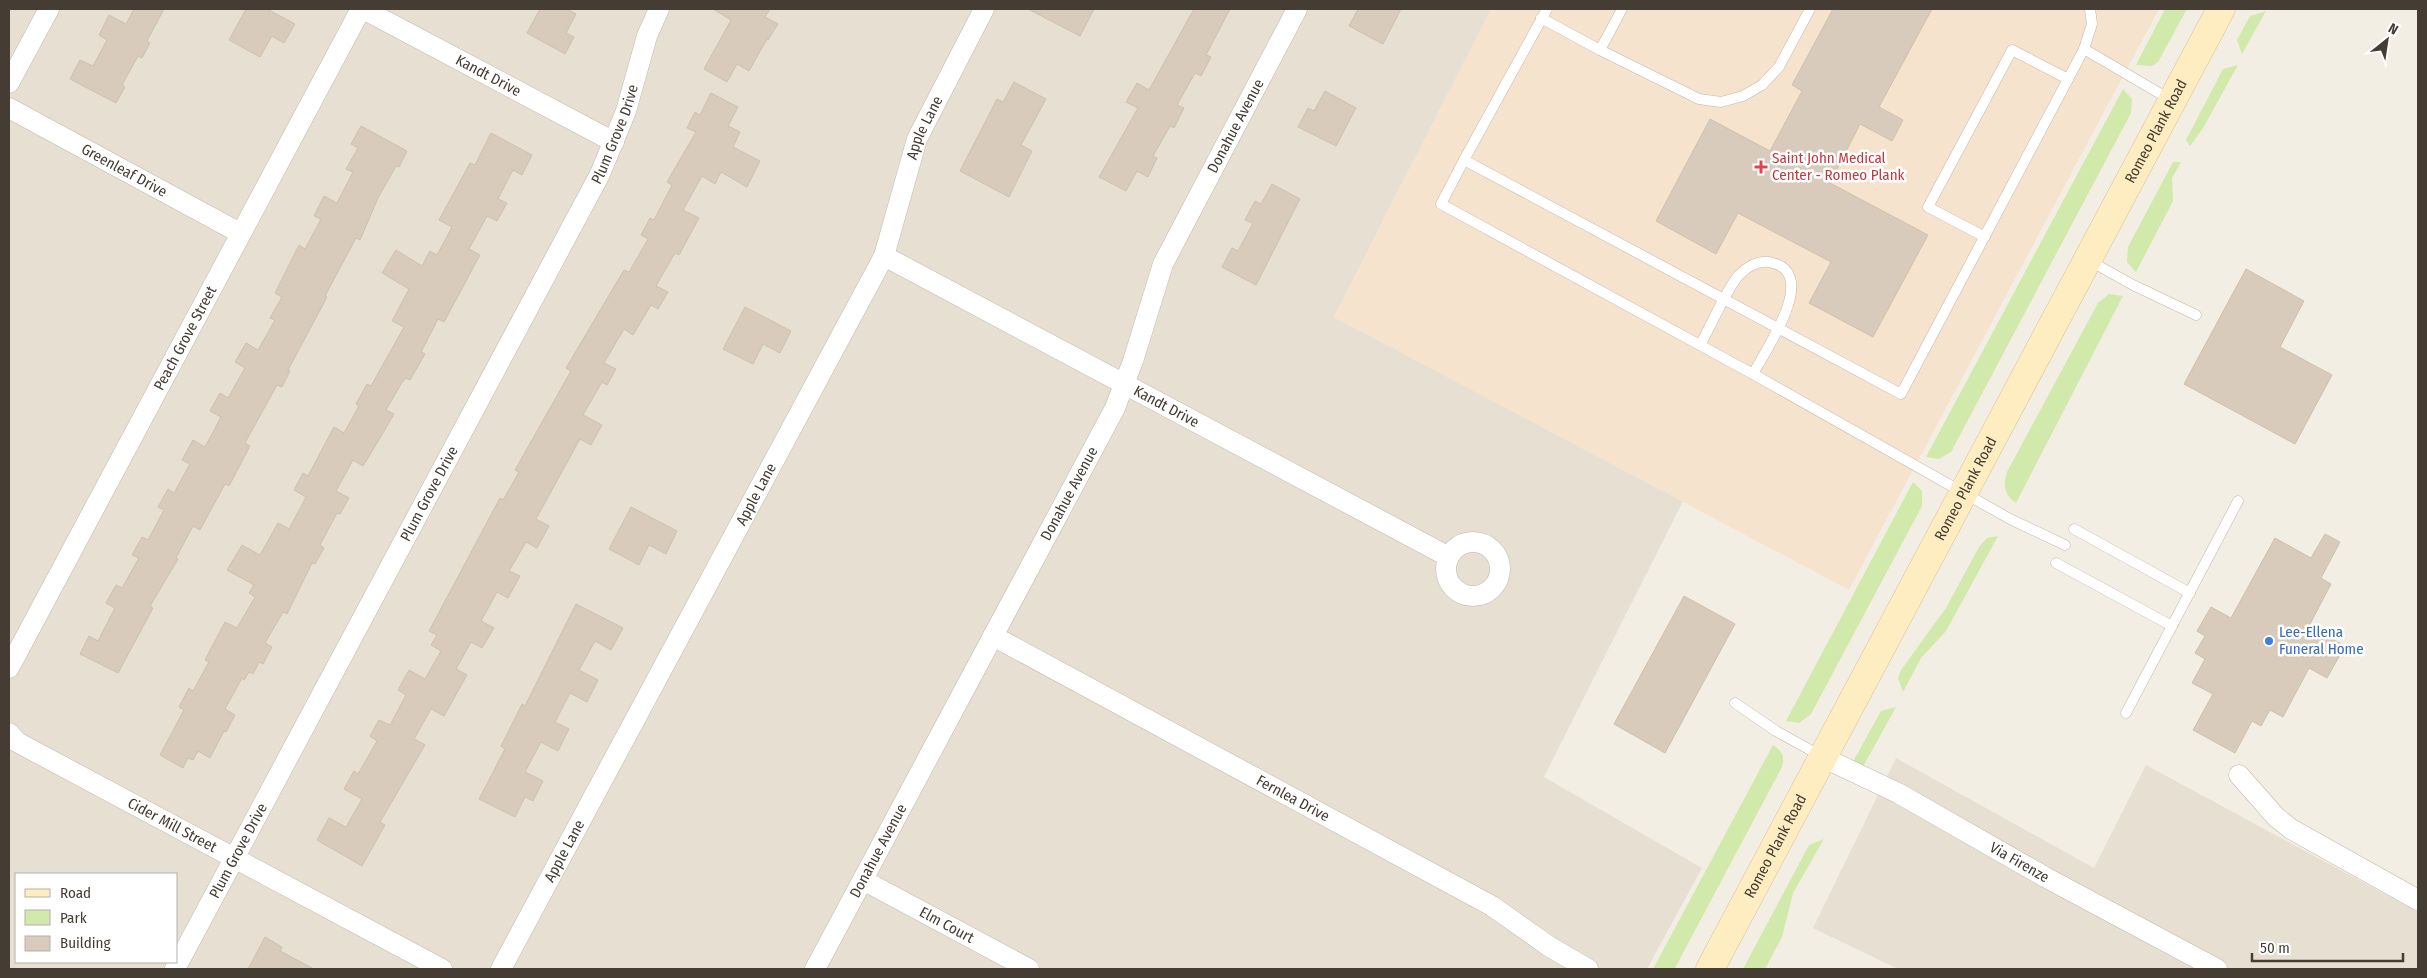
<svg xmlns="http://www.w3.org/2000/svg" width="2427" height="978" font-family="'Fira Sans Condensed',sans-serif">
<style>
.residential{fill:#e7dfd2;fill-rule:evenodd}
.commercial{fill:#f6e3ce}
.green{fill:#d1e9ab}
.building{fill:#d8cbbc;stroke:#d0c0ac}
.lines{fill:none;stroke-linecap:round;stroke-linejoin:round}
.service-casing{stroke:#c2b8a9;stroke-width:11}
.minor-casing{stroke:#c2b8a9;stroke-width:21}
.secondary-casing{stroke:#d8c294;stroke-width:29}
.service{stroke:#fff;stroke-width:10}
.minor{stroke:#fff;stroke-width:20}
.secondary{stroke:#ffedc2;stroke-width:28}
.health-dot{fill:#e0444e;stroke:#fff;stroke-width:2}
.shop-dot{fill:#3f7fe0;stroke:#fff;stroke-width:2}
.labels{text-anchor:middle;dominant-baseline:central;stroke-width:5;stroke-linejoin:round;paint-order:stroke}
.street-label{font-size:15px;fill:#453d34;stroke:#fff}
.health-label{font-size:15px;fill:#be3a42;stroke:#fff;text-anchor:start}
.shop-label{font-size:15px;fill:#366cbe;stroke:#fff;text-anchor:start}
</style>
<rect width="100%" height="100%" fill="#f3eee4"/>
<g class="residential">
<path d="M9 9H1491L1334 317 1683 501 1544 777 1702 868 1647 969H9ZM16 874H176V962H16Z"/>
<polygon points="1896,758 2094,868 2146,765 2418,912 2418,969 1898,969 1813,928"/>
</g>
<polygon class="commercial" points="1491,9 2159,9 1849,590 1334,317"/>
<g class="green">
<polygon points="2165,9 2187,9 2158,62 2152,66 2136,65"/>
<polygon points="2266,11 2242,54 2237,40 2250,16"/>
<polygon points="2238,65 2203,128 2190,146 2186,140 2223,69"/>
<polygon points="2123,89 2132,99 2131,113 1951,452 1939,459 1926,457"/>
<polygon points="2173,162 2181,162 2172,178 2173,201 2136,272 2127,262 2128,247"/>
<path d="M2109 294 2123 296 2016 503C2004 495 2003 486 2007 472L2098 303Z"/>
<polygon points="1913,482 1922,491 1922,506 1811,714 1799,723 1786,721"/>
<polygon points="1998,536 1946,631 1921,658 1903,692 1898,678 1901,670 1946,608 1979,547 1987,538"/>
<polygon points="1896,707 1854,783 1849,769 1881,711"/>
<path d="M1773 745C1782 751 1785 756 1782 767L1675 968 1653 969Z"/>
<polygon points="1824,839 1793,893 1782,937 1765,969 1743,969 1809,845"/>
</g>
<g class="building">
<polygon points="134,9 164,9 147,41 150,43 142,58 138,56 122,85 125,87 116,103 70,79 80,60 93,66 107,40 99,35 109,15 126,24"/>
<polygon points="246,9 267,9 295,24 284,43 272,36 260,57 229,40"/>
<polygon points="540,9 567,9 576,14 566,33 574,37 565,54 527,33"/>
<polygon points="713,9 770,9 765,17 778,24 768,40 767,39 749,71 737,64 727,82 704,69 731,20"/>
<polygon points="1028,9 1094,9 1080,36"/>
<polygon points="1194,9 1230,9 1206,55 1211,57 1201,76 1195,73 1177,105 1184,108 1174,128 1170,126 1153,156 1157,158 1148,177 1137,171 1126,191 1099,177 1138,108 1126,102 1137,83 1149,90"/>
<polygon points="1358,9 1401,9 1383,44 1349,26"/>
<polygon points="1833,9 1932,9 1879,107 1903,120 1892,141 1860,124 1830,183 1928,235 1873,337 1809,303 1831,262 1738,213 1716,254 1656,221 1710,119 1770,151 1802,91 1792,85"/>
<polygon points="1014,82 1046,99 1021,145 1032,151 1009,197 960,171 997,99 1003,102"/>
<polygon points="1325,91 1356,108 1336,146 1298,127 1308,108 1314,111"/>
<polygon points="711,93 738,107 728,126 740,132 733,147 760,161 747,187 721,172 715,184 702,176 683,210 699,218 679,255 675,253 656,286 668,292 658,309 651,305 633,335 624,329 604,363 616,369 607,385 602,382 583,415 602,425 591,445 580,439 536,519 549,526 537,548 526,542 509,571 520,576 508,598 497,592 481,621 494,628 482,648 471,642 456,669 467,675 444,716 431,709 414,739 425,745 380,822 385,825 362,866 317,840 329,818 346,827 362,799 344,789 354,771 358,774 377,741 370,736 379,720 390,725 406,695 398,690 409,670 425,679 441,651 431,645 437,635 429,631 500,498 503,500 519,472 515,470 571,371 566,368 624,270 629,272 648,239 641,235 650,218 654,220 672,185 667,182 696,132 687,128 695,112 700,115"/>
<polygon points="361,126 407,151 399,167 396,166 378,198 360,240 356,238 325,296 327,297 288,370 290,371 282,387 277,385 245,443 250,446 229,486 225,484 200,530 193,526 176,558 178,559 150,606 153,608 118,673 80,654 89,636 98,641 115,608 106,603 116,585 122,588 139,558 132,555 142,537 148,540 164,510 158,507 168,489 174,493 190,464 182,460 193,440 205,447 221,417 210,411 220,393 228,398 245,368 235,362 246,343 258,350 275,320 270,318 282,297 275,293 299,245 305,249 321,219 314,216 324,196 337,203 353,172 346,169 358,148 351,144"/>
<polygon points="491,133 532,155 522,175 513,170 498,199 507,203 497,221 487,216 469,249 480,255 444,322 438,319 421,352 425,354 410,380 406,378 401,384 386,410 394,414 380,438 363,466 353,460 336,491 349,498 340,514 337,513 320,545 324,548 315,564 312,563 287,614 283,612 265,643 272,647 263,664 259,662 253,674 249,672 244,680 242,678 225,709 235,715 226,732 224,731 210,758 198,751 193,760 188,758 183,768 160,755 184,710 179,707 189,688 193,691 209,662 205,660 225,622 237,628 255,597 249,593 254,585 227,570 242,545 260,555 278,523 289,529 306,497 294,490 303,473 308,476 334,427 344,433 359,406 356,404 367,384 371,386 404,327 392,321 409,289 382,273 396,250 422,266 430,251 437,255 452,227 439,220 470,163 475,165"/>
<polygon points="1272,184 1300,199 1256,285 1222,267 1232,248 1238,251 1253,223 1245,220 1255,201 1261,204"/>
<polygon points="2246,269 2304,301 2280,347 2332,375 2295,444 2184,384"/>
<polygon points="745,307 791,331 780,353 763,344 753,364 723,349"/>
<polygon points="631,507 677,531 666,554 649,545 639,565 609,549"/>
<polygon points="2325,534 2340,542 2321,578 2331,584 2309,626 2345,646 2327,678 2309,668 2283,717 2270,710 2261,726 2252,721 2235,753 2193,730 2213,694 2192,683 2205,659 2195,653 2205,636 2197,631 2211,607 2231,618 2275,538 2311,558"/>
<polygon points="1684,596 1735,624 1665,753 1614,724"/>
<polygon points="576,604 623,628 611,650 595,641 579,670 598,680 587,702 570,693 555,722 569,729 558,751 541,742 525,772 543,781 533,801 525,797 515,817 479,799 505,749 501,746 522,704 525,706"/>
<polygon points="265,937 282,947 280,951 314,969 248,969"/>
</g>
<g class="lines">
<defs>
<g id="service">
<polyline points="1547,9 1464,160 1901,394 2084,49 2092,24 2090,9"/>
<polyline points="1541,18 1600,50 1699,99 1721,102 1743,96 1762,85 1779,67 1810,9"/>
<polyline points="2084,49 2171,100"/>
<polyline points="1600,50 1622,9"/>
<polyline points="1464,160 1441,204 1753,374 2010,519 2065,545"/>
<polyline points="1985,237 1928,207 2012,50 2068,79"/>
<polyline points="2088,260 2133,285 2196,315"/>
<path d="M1700 345C1710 328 1727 288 1739 275 1748 266 1760 259 1773 263 1819 275 1765 351 1753 374"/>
<polyline points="2074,529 2190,593"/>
<polyline points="2056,563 2172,626"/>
<polyline points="1735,703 1776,731 1821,756"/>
<polyline points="2126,713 2238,501"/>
</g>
<g id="minor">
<path id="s1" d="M363 9 614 142"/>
<polyline points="9,83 49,9"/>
<path id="s2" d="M9 108 240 233"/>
<path id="s3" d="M884 256 1449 557"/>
<circle cx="1473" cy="569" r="27"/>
<path id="s4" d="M993 636 1492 906 1550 947 1588 969"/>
<path id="s5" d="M9 668 361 9"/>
<path id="s6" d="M9 733 17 742 30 749 442 969"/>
<path id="s7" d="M1822 757 1898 793 2045 877 2217 969"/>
<polyline points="2239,775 2276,817 2291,829 2418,900"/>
<path id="s8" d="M863 880 1029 969"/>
<path id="s9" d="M175 969 600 174 626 111 647 36 659 9"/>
<path id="s10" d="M501 969 884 256 917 139 984 9"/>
<path id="s11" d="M815 969 1115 408 1133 361 1163 264 1297 9"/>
</g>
<g id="secondary">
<path id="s12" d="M1710 969 2221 9"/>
</g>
</defs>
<use href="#service" class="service-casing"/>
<use href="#minor" class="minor-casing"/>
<use href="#secondary" class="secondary-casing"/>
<use href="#service" class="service"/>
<use href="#minor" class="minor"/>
<use href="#secondary" class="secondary"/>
</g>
<path class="health-dot" d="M1758.5 159.5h5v5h5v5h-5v5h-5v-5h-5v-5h5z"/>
<circle class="shop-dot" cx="2269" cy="641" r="5"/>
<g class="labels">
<g class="street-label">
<text stroke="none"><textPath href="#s1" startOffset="142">Kandt Drive</textPath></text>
<text stroke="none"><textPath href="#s11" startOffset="944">Donahue Avenue</textPath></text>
<text stroke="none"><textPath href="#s10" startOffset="944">Apple Lane</textPath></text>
<text stroke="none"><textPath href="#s12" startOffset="949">Romeo Plank Road</textPath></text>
<text stroke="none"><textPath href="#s9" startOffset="944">Plum Grove Drive</textPath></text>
<text stroke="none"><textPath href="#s2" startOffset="131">Greenleaf Drive</textPath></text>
<text stroke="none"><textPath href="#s5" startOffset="374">Peach Grove Street</textPath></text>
<text stroke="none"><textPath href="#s3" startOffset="320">Kandt Drive</textPath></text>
<text stroke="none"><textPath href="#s12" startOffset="544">Romeo Plank Road</textPath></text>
<text stroke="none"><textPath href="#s9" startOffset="539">Plum Grove Drive</textPath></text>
<text stroke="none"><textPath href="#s10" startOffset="539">Apple Lane</textPath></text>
<text stroke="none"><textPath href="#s11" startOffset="539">Donahue Avenue</textPath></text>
<text stroke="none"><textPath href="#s4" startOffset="341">Fernlea Drive</textPath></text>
<text stroke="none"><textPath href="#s6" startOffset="188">Cider Mill Street</textPath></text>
<text stroke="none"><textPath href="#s12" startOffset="139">Romeo Plank Road</textPath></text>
<text stroke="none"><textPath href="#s9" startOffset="134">Plum Grove Drive</textPath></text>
<text stroke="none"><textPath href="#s10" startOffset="134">Apple Lane</textPath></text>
<text stroke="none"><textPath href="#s11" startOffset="134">Donahue Avenue</textPath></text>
<text stroke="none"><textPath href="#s7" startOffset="224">Via Firenze</textPath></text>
<text stroke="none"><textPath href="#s8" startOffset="95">Elm Court</textPath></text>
</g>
<g class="health-label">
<text x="1772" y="158">Saint John Medical<tspan x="1772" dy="17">Center - Romeo Plank</tspan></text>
</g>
<g class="shop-label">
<text x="2279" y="632">Lee-Ellena<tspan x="2279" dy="17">Funeral Home</tspan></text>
</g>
</g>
<rect width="2427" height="978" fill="none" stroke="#453d34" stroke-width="20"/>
<rect x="15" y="873" width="162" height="90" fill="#ffffff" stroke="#b5b1ae"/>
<rect x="25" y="889" width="25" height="8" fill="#ffedc2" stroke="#b5b1ae"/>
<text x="60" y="898" font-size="15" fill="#453d34">Road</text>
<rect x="25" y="910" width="25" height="15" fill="#d1e9ab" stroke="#b5b1ae"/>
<text x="60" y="923" font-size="15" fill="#453d34">Park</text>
<rect x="25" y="936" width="25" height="15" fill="#d8cbbc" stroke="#b5b1ae"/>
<text x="60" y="948" font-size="15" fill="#453d34">Building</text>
<g transform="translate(2387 40) rotate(30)" stroke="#ffffff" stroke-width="4" paint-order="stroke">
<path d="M0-4L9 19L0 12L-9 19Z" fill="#453d34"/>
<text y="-8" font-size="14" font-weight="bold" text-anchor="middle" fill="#453d34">N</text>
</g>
<path d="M2252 953v8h151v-8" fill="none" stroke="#453d34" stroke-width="2.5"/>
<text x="2260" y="953" font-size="15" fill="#453d34" stroke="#ffffff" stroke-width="4" paint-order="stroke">50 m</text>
</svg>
